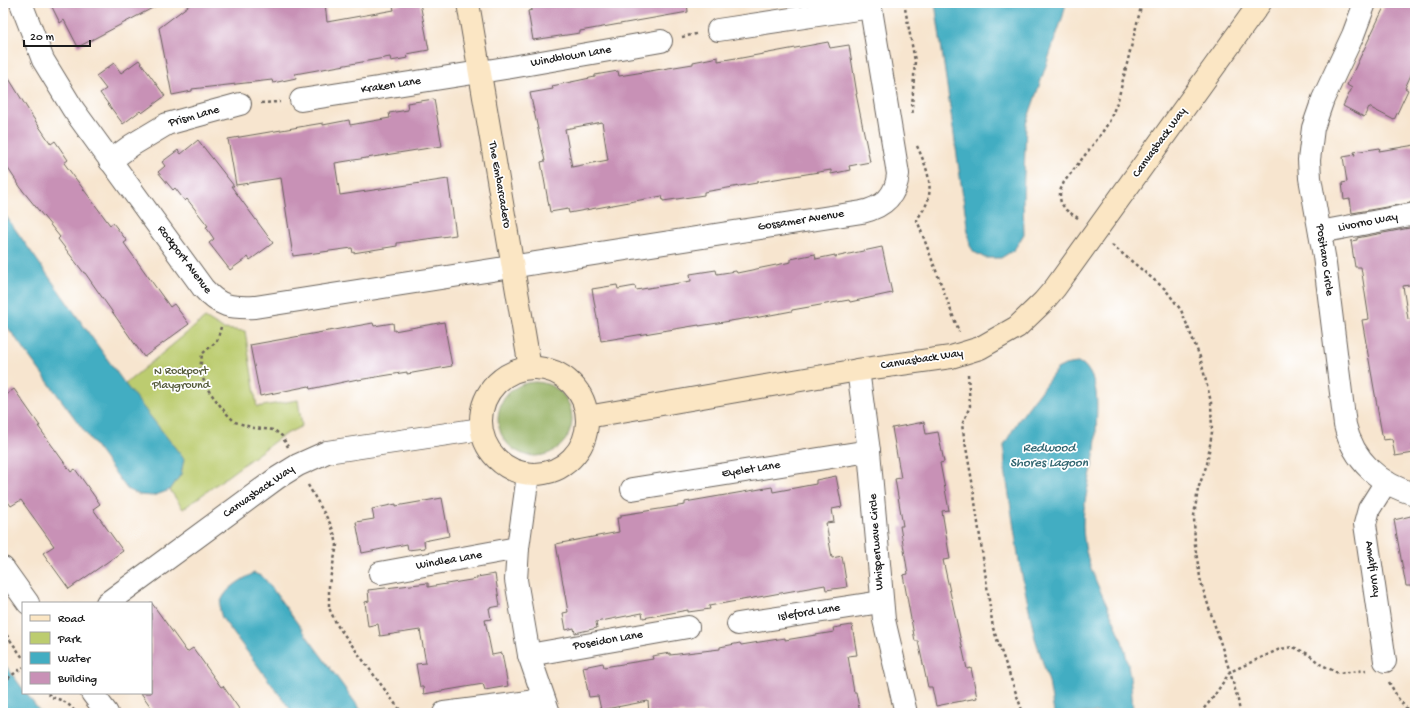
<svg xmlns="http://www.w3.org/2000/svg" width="1418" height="716" font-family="'Gochi Hand',sans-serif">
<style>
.green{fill:#bccc6f;stroke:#6c7446}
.forest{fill:#95b062;stroke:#58663f}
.water{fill:#43adc2;stroke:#30646f}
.building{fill:#c891b6;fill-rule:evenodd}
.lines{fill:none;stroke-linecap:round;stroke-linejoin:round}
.street-casing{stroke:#69625b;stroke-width:24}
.secondary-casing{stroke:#69625b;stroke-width:24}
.path{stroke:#69625b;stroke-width:2.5;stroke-dasharray:3 3;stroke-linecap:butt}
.street{stroke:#fff;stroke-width:22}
.secondary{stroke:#fbe6c4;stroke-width:22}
.labels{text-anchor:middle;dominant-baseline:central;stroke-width:3.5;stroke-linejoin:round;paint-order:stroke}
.street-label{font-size:12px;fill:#1c1c1c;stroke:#fff}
.park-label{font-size:12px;fill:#545a39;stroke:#fff}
.water-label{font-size:13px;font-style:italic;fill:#30646f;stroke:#fff}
</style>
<rect width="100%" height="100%" fill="#fff"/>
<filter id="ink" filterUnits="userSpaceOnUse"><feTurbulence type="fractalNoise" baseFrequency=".025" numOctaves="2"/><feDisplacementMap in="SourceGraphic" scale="8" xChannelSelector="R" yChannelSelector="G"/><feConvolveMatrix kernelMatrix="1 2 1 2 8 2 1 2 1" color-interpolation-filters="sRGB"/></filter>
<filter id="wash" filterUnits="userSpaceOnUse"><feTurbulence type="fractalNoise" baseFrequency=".012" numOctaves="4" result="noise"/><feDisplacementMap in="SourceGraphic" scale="16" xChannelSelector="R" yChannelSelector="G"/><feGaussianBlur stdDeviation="0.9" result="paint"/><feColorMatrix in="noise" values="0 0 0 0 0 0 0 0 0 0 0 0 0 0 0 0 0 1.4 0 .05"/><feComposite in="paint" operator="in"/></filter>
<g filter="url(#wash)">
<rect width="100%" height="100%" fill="#f7e5cf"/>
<polygon class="green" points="205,318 223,329 245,331 257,407 298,400 302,426 282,436 183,509 170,490 181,474 125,384"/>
<circle class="forest" cx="535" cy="419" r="37"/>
<g class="water">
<polygon points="935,3 1066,3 1063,16 1026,124 1023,200 1024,234 1014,250 1001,258 985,258 974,252 970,246"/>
<polygon points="3,212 125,384 184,459 181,474 170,490 153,496 140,495 127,489 3,321"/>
<path d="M1077 363 1083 364C1102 382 1096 413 1096 436 1095 471 1079 504 1084 539 1088 573 1108 604 1120 635 1129 660 1132 687 1133 713H1054L1049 682 1035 638 1019 561 1005 469 1004 445 1018 421 1057 369 1065 365Z"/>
<path d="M254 573 263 577 268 583 363 713H293L222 618C221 614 219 610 220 606 222 590 241 580 254 573Z"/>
<polygon points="3,662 23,689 23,693 26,693 41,713 3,713"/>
</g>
<g id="blocks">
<g class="building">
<polygon points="50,3 162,3 78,47 64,20 60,23"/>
<polygon points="192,3 325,3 327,22 394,10 393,6 407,3 420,3 429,50 407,54 408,58 391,61 390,57 295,74 296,78 273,83 272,80 192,89 192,91 172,95 159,28"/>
<polygon points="531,3 687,3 688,12 580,31 580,33 533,40 528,11 532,10"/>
<polygon points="1386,3 1415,3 1415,66 1405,88 1408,90 1394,120 1369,107 1364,117 1343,106 1352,88 1347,85"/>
<path d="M828 42 830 48 849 45 857 94H856L870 162 849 166 850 170 831 174V170L757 182V183L704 192V195L663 201 662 196 569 213 568 209 550 212 541 162 545 161 530 93 553 89 552 86 595 77V75L618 71 619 76 693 64V62L718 57V61L736 58V59ZM602 122 608 160 572 167 565 129Z"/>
<polygon points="139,60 165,96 142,113 140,111 123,124 100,93 106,89 96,76 114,63 121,73"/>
<polygon points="3,69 32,116 51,144 55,141 68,160 64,163 110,225 113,223 127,241 124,243 170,307 174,304 189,324 144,357 85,273 84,273 58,239 60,237 23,191 3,161"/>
<polygon points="434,99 442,146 335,163 340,195 448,179 456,235 397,243 397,246 353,253 352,248 293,256 281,178 236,185 228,139 323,123 323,125 349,120 350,125 390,118 389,113 408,110 407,103"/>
<polygon points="198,140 234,186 231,186 273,243 250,260 248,257 230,270 209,243 214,239 206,227 208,226 187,199 185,201 175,188 173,190 158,172 165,166 162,162 178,150 181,154"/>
<polygon points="1415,145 1415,202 1352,213 1350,199 1344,200 1342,183 1347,182 1343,157 1355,155 1354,152 1380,148 1379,151"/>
<polygon points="1415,227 1415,284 1403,286 1408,319 1415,318 1415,445 1412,445 1414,453 1395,456 1392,439 1383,440 1362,320 1369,319 1361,267 1355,267 1351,241 1357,240 1357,238"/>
<polygon points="882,247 892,293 850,302 849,300 792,310 792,311 749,319 749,318 699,326 699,325 601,341 592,289 617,285 618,289 635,286 636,290 691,281 690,274 716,270 717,274 736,271 737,273 791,262 791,259 815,254 816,259 835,255 835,257"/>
<polygon points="444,322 452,366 407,374 407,372 358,380 358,379 310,389 309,386 260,396 250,345 373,323 374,326 393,323 394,331"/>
<polygon points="14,389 40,426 38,426 71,472 75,469 100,504 93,509 123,551 69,589 43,553 54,546 21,500 11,506 3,495 3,397"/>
<polygon points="924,422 926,434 938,432 944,462 940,463 949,510 942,511 950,559 943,560 967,669 971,668 977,698 936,706 932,687 928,687 918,641 915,641 903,575 908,574 900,526 903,526 895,479 901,478 892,428"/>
<polygon points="836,476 842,507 832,509 834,522 826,523 832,558 842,556 847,587 826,590 825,585 709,606 710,609 688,612 688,610 643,618 642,613 596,622 597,628 575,633 574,628 566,630 563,613 568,612 556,544 619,532 617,518 621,518 621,515 685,505 685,502 772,487 773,492 816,484 816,480"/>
<polygon points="442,498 449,536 424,541 425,548 408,550 407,544 362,553 356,522 374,519 372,509 396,504 396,506"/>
<polygon points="1415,515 1415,586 1406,586 1394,520"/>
<polygon points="495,574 500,606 489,608 491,619 485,620 492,655 502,653 508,686 485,690 483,684 424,694 423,687 420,687 416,664 426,663 420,630 380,636 378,624 368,626 365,602 369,601 368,590 428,583 428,587 477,579 477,577"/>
<polygon points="151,602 187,652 193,648 221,687 223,686 242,713 155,713 141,693 151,693"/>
<polygon points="852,625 857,655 848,656 854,692 856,692 860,713 649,713 648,701 601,710 598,696 589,697 583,667 603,663 604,667 653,659 652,656 670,653 670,655 720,649 720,647 740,643 741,645 785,638 785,640 834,632 833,628"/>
</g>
</g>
</g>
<g filter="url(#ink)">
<use href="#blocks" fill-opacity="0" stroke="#69625b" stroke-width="1"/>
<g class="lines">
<defs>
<g id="street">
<path d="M21 3 43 60 73 109 203 288C220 307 231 308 255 307L862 212C883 207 896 197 898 174L870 3"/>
<path d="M1365 3 1353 35 1323 99 1313 128 1309 160 1310 178 1324 256 1345 425C1353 460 1380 485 1415 494"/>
<polyline points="718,30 871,7"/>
<polyline points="301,100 512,67 661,41"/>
<polyline points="110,161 132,145 167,124 240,104"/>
<polyline points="1320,232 1415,214"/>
<polyline points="858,370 869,451 884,620 906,713"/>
<polyline points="528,475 518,548 516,580 529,655 549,713"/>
<polyline points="632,489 869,451"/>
<polyline points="3,568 28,603"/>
<polyline points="380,573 518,548"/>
<polyline points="107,603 277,478 298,465 327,452 481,429"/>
<polyline points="738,624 881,602"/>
<polyline points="529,655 688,627"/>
<polyline points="1385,661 1365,524 1369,509 1386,482"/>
<polyline points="92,693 107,713"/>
<polyline points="444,713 544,700"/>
</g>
<g id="secondary">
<polyline points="468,3 530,368"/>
<circle cx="534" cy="421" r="53"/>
<polyline points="587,417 858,370 951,357 980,348 1017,327 1043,302 1055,288 1260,3"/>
</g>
</defs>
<use href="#street" class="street-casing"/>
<use href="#secondary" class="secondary-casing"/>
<g class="path">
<polyline points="904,3 915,61 912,107 913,115"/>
<polyline points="682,37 696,34"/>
<polyline points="261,103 280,102"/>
<path d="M917 146C925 163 933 182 928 200 926 207 920 214 917 220L959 332"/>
<polyline points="1078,218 1066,210 1061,203 1060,198 1060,191 1064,182 1099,137 1109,122 1118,100 1142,3"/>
<polyline points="1112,245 1165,289 1181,310 1200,357 1211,402 1212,432 1207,464 1198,489 1194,516 1195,546 1201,583 1230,672 1238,700 1240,713"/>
<polyline points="221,327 217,341 202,354 200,370 206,387 225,412 235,422 254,428 274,430 282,436 288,447"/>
<polyline points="968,374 970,406 962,425 972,481 993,628 1023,713"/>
<polyline points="308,485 331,525 335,536 337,545 329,584 329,608 337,625 402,713"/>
<polyline points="3,630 23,658"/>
<polyline points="3,682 23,667"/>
<polyline points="1389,682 1398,698 1410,713"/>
<path d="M48 693 51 697C63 700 69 703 76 713"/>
<polyline points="1200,713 1212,699 1230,672 1280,649 1293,647 1308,654 1320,664 1338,673 1351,672 1366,670"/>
</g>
<use href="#street" class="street"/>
<use href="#secondary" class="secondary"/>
</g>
</g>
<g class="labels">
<g class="street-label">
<text transform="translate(571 57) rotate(-10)">Windblown Lane</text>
<text transform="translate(391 86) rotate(-9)">Kraken Lane</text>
<text transform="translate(194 117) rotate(-16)">Prism Lane</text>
<text transform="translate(1160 143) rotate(-54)">Canvasback Way</text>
<text transform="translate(499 185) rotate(80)">The Embarcadero</text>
<text transform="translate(801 221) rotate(-9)">Gossamer Avenue</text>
<text transform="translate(1368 223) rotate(-11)">Livorno Way</text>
<text transform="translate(184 260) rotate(53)">Rockport Avenue</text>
<text transform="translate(1324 260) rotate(82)">Positano Circle</text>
<text transform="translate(922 360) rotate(-9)">Canvasback Way</text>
<text transform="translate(751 470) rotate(-9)">Eyelet Lane</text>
<text transform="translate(259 492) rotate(-35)">Canvasback Way</text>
<text transform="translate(877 542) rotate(-94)">Whisperwave Circle</text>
<text transform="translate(449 561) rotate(-10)">Windlea Lane</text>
<text transform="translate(1372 569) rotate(82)">Amalfi Way</text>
<text transform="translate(809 613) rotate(-9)">Isleford Lane</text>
<text transform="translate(608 641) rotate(-10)">Poseidon Lane</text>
</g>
<g class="park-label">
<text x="181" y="372">N Rockport<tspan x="181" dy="14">Playground</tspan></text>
</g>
<g class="water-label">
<text x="1049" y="448">Redwood<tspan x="1049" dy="15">Shores Lagoon</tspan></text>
</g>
</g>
<rect width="1418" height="716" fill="none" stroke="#fff" stroke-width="16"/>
<rect x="22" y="602" width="130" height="92" fill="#ffffff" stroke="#a4a4a4"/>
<rect x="30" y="615" width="20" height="6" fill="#fbe6c4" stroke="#a4a4a4"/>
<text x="58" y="622" font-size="12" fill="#1c1c1c">Road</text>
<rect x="30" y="632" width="20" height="12" fill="#bccc6f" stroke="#a4a4a4"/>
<text x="58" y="642" font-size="12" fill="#1c1c1c">Park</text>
<rect x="30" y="652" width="20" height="12" fill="#43adc2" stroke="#a4a4a4"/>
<text x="58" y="662" font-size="12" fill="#1c1c1c">Water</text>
<rect x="30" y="672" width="20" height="12" fill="#c891b6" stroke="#a4a4a4"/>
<text x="58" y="682" font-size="12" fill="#1c1c1c">Building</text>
<path d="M24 40v6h66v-6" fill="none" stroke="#1c1c1c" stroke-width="2"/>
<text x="30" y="40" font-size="12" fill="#1c1c1c" stroke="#ffffff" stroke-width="3" paint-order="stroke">20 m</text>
</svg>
